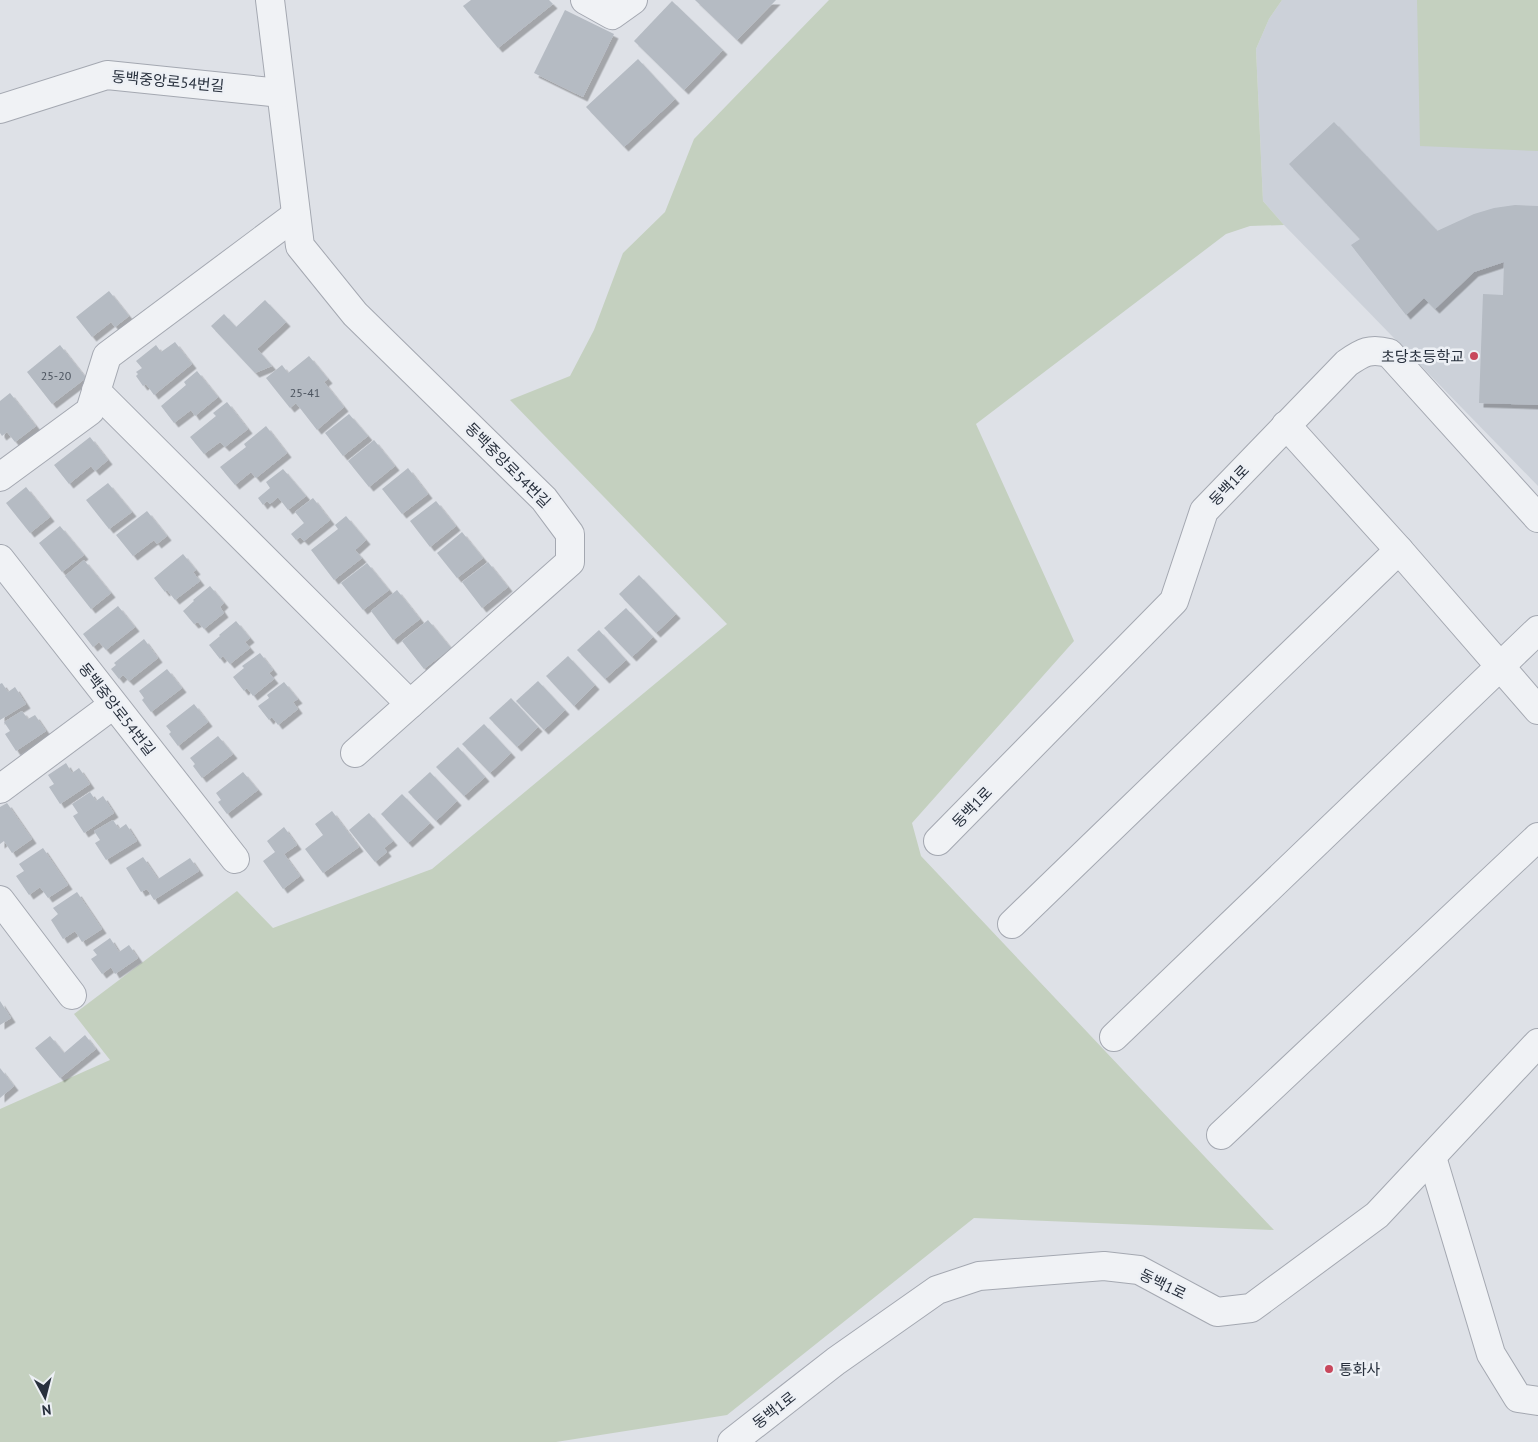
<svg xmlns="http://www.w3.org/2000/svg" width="1538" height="1442" font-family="'PT Sans','Noto Sans KR',sans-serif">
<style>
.built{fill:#ccd1d9}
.green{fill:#c4d0bf}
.building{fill:#b5bbc3;filter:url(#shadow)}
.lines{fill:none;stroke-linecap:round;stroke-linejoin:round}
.minor-casing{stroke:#a4a8b1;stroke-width:30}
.minor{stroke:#f0f2f5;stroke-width:28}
.poi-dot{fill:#c8475c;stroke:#edf0f5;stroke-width:2}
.labels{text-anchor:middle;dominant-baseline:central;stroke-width:5;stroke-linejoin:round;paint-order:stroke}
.number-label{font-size:12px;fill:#4b535e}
.street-label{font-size:15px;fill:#28303d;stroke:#edf0f5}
.poi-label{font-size:15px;fill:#28303d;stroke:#edf0f5;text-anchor:end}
</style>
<defs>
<filter id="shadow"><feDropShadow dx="4.5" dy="4.5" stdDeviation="0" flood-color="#0004"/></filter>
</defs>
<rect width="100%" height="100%" fill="#dee1e7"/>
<polygon class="built" points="1282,0 1538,0 1538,486 1284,225 1263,201 1256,49 1269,19"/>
<g class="green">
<polygon points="829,0 1282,0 1269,19 1256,49 1263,201 1284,225 1250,226 1226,234 976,424 1074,641 912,823 921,856 1274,1230 974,1218 727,1415 556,1442 0,1442 0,1109 110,1060 74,1014 237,891 273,928 432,869 727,624 510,400 570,376 594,330 623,253 665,212 694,139"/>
<polygon points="1417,0 1538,0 1538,151 1420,146"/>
</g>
<g class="building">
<polygon points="471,0 549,0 553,4 498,48 463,6"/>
<polygon points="695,0 776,0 737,40"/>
<polygon points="672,1 723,50 684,90 634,41"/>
<polygon points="565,10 614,34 583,97 534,73"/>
<polygon points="638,59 675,99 624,147 586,107"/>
<polygon points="1334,122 1437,231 1474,214 1494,208 1515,205 1538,206 1538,405 1479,403 1483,294 1503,295 1504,262 1474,272 1435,309 1424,298 1406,315 1351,245 1360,239 1289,164"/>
<polygon points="109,291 129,316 115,327 111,322 92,337 76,317"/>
<polygon points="265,300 286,322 257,349 272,366 255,373 211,326 224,314 236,327"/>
<polygon points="175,342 192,364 154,395 146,384 143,386 136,376 138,374 136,372 142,368 136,361 156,345 161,352"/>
<polygon points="60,345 86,378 52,404 27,372"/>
<polygon points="309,356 328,379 324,382 344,407 317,430 296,403 290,408 266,378 282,365 288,373"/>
<polygon points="197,371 218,397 195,416 191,410 174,423 161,406 186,385 184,382"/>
<polygon points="10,393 36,426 15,442 7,432 2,436 0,433 0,401"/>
<polygon points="227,402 248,429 225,447 220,442 204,454 190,437 216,416 213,413"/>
<polygon points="349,414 368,436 343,456 325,433"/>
<polygon points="266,426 287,453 256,478 251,472 235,485 220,467 246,447 244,444"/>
<polygon points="90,437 108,460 95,471 91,466 69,484 54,465"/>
<polygon points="374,440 395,466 369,487 348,461"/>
<polygon points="408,468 428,494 402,514 382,489"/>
<polygon points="283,469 306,496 288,510 278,497 270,504 267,501 263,505 258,498 270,488 266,482"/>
<polygon points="108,483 132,512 109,529 86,500"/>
<polygon points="26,487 50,517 30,533 6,503"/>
<polygon points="313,498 330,520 304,541 300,537 296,540 291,534 304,523 295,512"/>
<polygon points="436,501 456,526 430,547 410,521"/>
<polygon points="147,511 167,536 157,544 154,540 133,556 116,535"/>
<polygon points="346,516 366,540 355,550 362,558 334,580 311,550 338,529 335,525"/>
<polygon points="60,526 84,555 62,572 39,543"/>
<polygon points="462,532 483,558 457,578 437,553"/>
<polygon points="183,554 196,570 193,572 200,581 175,600 167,590 165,592 154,578"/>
<polygon points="84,560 111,593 91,609 65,576"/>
<polygon points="488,562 508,587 482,608 462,582"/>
<polygon points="367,563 389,590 363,610 341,583"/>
<polygon points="639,575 676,614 656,633 619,594"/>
<polygon points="210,586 224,603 220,607 224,613 204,629 198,622 194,624 183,611 194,601 193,600"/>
<polygon points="397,590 420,619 393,640 371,611"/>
<polygon points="118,606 135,627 106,650 99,642 93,647 83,634"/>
<polygon points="626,608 653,637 632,657 604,628"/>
<polygon points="428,620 451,648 424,669 402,641"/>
<polygon points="236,621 250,638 245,642 250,648 230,664 223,656 220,659 209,645 220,636 219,635"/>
<polygon points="599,630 626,660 605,679 577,650"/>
<polygon points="144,639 158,658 129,681 123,675 119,679 111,669 116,665 114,663"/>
<polygon points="260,653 273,670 269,673 274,679 253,696 247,688 244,691 233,677 244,668 242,666"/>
<polygon points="568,656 595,685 574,706 546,676"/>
<polygon points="167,669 182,688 151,712 142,700 144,698 139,691"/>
<polygon points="538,681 565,710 544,730 516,701"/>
<polygon points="284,682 298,699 293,702 298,709 278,725 272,717 269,720 258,706 269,698 267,695"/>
<polygon points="2,683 8,692 15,687 26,704 0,720 0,684"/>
<polygon points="511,698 538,727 517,747 489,718"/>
<polygon points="194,704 208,722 178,746 169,734 171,732 166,726"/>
<polygon points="22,711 28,719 35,715 46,731 16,751 5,734 10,731 4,722"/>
<polygon points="484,724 511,753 490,773 462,744"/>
<polygon points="218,736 233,754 202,778 193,766 195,764 190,758"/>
<polygon points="458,747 485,777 464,796 436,767"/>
<polygon points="66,763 72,773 79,768 90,784 60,804 49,787 54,784 48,775"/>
<polygon points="243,772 258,790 227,814 218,802 221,800 216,793"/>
<polygon points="430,772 457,801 436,821 408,792"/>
<polygon points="90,792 96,801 103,796 114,813 84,833 73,816 78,813 72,804"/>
<polygon points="402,794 430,823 408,843 381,814"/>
<polygon points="7,803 32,839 12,853 4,841 0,844 0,807"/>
<polygon points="332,811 359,847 323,873 305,849 323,835 315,824"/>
<polygon points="369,813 393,841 384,848 387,852 375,862 349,830"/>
<polygon points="113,820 119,829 126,824 137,841 106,860 95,843 100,840 94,831"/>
<polygon points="284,827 297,845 284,854 300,876 283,889 263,861 275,852 267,841"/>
<polygon points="43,848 68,885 48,898 40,887 29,895 16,876 24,871 19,864"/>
<polygon points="143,857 158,879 190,858 199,871 154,900 147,889 141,892 126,868"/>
<polygon points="77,892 102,929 82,942 75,931 63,939 51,920 58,914 53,908"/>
<polygon points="110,938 119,952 129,945 138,958 115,974 111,967 102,974 91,959 97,955 93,950"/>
<polygon points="0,1001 11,1018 0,1025"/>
<polygon points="85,1035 96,1049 60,1078 35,1048 50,1036 64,1053"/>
<polygon points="0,1068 14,1086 0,1098"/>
</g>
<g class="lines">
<defs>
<g id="minor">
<polyline points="270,0 300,246 355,314 544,499 570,534 570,562 355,753"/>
<polyline points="585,0 612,15 633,0"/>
<polyline points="0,109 107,75 281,93"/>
<polyline points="96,391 410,704"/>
<polyline points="1286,425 1399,550 1538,710"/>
<polyline points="0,477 90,411 107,356 296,215"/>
<polyline points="0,559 235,859"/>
<polyline points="0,789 113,705"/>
<path d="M938 841 1174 601 1204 511 1347 363C1363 352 1370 348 1389 353L1538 518"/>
<polyline points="0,900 72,995"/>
<polyline points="1012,924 1399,550"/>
<polyline points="1114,1037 1538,630"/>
<polyline points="1221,1135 1538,837"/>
<polyline points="1432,1157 1491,1354 1518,1398 1538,1401"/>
<polyline points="732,1442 836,1361 937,1290 979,1276 1104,1266 1139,1270 1217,1312 1251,1308 1377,1215 1538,1043"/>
</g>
</defs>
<use href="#minor" class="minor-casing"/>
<use href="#minor" class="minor"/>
</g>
<g class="poi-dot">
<circle cx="1474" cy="356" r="5"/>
<circle cx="1329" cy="1369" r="5"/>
</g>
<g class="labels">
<g class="number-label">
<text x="56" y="375">25-20</text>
<text x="305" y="392">25-41</text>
</g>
<g class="street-label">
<text transform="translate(168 81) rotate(5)">동백중앙로54번길</text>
<text transform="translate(508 465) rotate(45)">동백중앙로54번길</text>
<text transform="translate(1229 485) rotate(-46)">동백1로</text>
<text transform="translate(117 709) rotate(52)">동백중앙로54번길</text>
<text transform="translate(972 807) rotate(-46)">동백1로</text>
<text transform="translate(1163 1284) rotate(26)">동백1로</text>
<text transform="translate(774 1410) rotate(-38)">동백1로</text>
</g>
<g class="poi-label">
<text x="1464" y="356">초당초등학교</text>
<text x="1339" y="1369" text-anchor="start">통화사</text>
</g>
</g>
<g transform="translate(45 1397) rotate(173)" stroke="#edf0f5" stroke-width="4" paint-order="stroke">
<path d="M0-4L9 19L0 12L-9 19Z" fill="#28303d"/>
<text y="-8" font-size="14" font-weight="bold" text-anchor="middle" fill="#28303d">N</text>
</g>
</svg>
